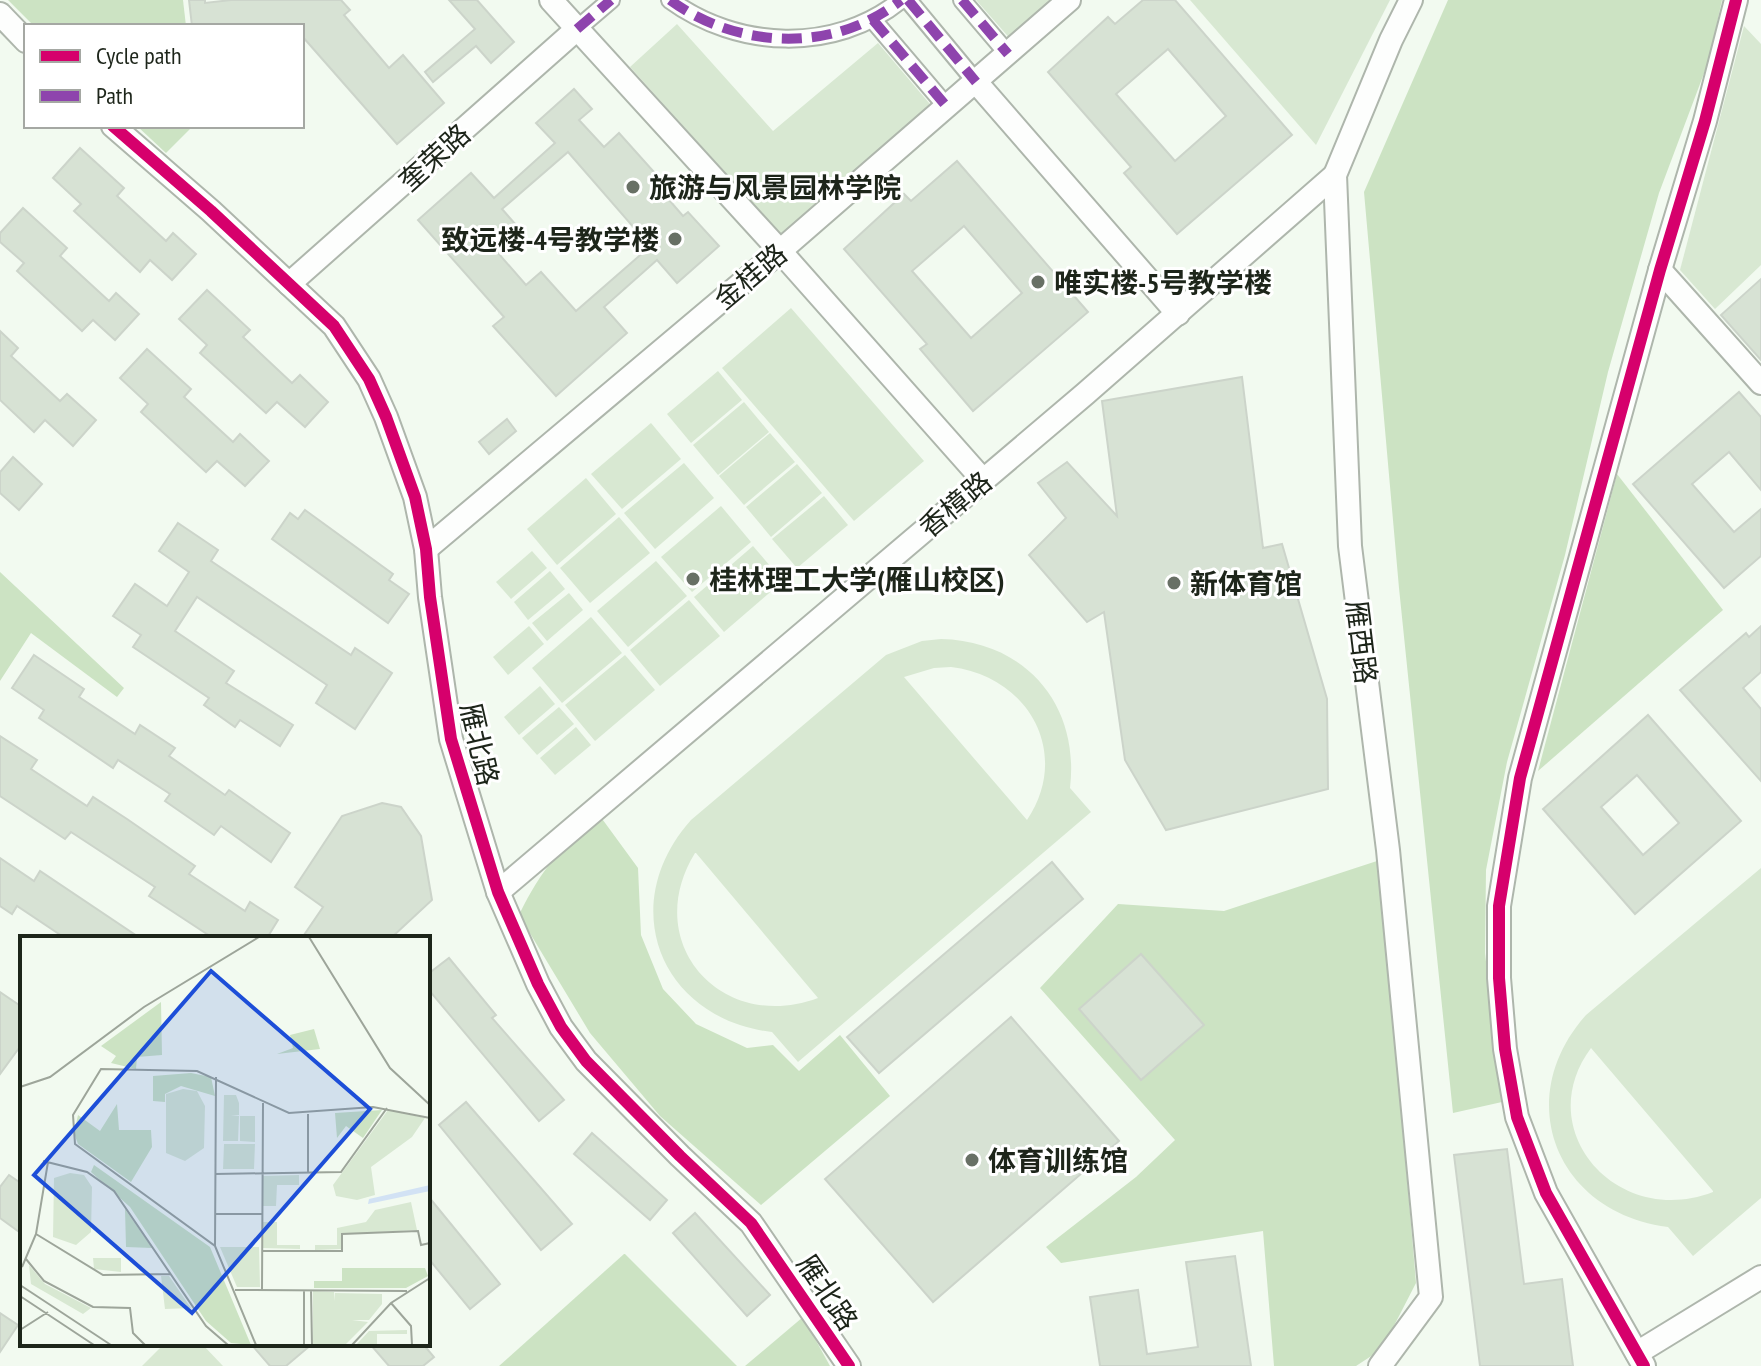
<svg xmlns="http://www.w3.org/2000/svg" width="1761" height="1366" font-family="'PT Sans Narrow','Noto Sans SC',sans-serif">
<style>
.green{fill:#d8e8d2;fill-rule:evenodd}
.forest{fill:#cce3c3}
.building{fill:#d7e2d4;stroke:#ccd4ca;stroke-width:2;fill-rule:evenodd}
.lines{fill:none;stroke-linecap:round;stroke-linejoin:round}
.pedestrian-casing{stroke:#aeb6ac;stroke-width:20}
.minor-casing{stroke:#aeb6ac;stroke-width:26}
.pedestrian{stroke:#fdfefd;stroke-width:16}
.minor{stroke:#fdfefd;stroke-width:22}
.quiet{stroke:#8e44ad;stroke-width:10;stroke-dasharray:20 10;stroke-linecap:butt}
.cycleway-casing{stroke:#fff;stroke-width:17}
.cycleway{stroke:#d6006c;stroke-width:12}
.poi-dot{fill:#687065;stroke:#fff;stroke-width:3}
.labels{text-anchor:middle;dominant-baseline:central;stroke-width:6;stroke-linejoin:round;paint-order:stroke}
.street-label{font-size:28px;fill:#1d251a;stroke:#fff}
.poi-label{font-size:28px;font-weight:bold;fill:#1d251a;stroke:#fff;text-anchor:start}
.inset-road{fill:none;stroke:#9da59a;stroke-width:2}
.view{fill:#1d4ed8;fill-opacity:0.15;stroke:#1d4ed8;stroke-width:4}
.inset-edge{fill:none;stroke:#1d251a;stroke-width:4}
</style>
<rect width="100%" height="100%" fill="#f2faf0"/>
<g class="green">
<polygon points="976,0 1060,0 1013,42"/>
<polygon points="1190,0 1390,0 1316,145"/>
<polygon points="677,24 773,131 878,43 935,110 784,238 630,67"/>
<polygon points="1744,26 1761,44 1761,265 1715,309 1680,270"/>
<polygon points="791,308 924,461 854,521 722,368"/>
<polygon points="718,371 742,400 691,443 667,414"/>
<polygon points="744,402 769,432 718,475 693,445"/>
<polygon points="651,423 681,459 622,509 591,474"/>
<polygon points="770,433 795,462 744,505 719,476"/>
<polygon points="684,463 714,498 655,549 624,513"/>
<polygon points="797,464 822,493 771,537 746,507"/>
<polygon points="586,478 616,514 557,565 527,529"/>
<polygon points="824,496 848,525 797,568 772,539"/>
<polygon points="721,506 751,542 692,592 661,557"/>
<polygon points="619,517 650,553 590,603 560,568"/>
<polygon points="753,546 783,581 724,632 694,597"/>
<polygon points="532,551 547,568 511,599 496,582"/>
<polygon points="656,561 687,596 628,647 597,611"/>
<polygon points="550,571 565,589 528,620 514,602"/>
<polygon points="569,593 583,610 547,641 532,623"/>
<polygon points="689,600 720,636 660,686 630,650"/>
<polygon points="591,617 622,653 562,703 532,668"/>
<polygon points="529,626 544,644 508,675 493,657"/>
<path d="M941 639C1025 641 1080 704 1070 788L1091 812 798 1062 772 1032C660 1019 615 905 691 820L886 655 922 641ZM951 667C1028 676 1072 753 1027 820L904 677 934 668ZM695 853H696L818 998C721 1034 640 942 695 853Z"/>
<polygon points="625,655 655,690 595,741 565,705"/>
<polygon points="540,686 555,704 519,735 504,717"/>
<polygon points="559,707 574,724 537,755 522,738"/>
<polygon points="576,727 591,745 555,775 540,758"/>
<path d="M1761 868V1198L1693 1256 1668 1227C1556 1213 1511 1099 1586 1015ZM1591 1048 1713 1191V1192C1617 1229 1530 1130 1591 1048Z"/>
<polygon points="164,1344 202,1344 223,1366 142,1366"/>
</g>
<g class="forest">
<polygon points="8,0 183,0 186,26 34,26"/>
<polygon points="1448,0 1722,0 1709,60 1659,193 1608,372 1565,555 1507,762 1486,870 1485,953 1502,1102 1453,1113 1399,588 1364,192"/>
<polygon points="137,126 193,126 166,153"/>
<polygon points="1617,474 1723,610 1538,771"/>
<polygon points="0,572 124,688 117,697 31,633 0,681"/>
<path d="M600 816 638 868 641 935 663 989 696 1024 747 1048 773 1045 799 1071 840 1035 890 1096 761 1205 660 1116 590 1033 519 915C542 868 560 848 600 816Z"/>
<polygon points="1380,860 1416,1283 1382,1349 1356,1366 1274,1366 1263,1231 1061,1263 1046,1247 1136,1177 1175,1140 1040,988 1118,904 1224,911"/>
<polygon points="625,1254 737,1366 499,1366 624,1254"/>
<polygon points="803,1317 830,1366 745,1366"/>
</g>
<g class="building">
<polygon points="189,0 205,0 205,3 231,0 341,0 350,10 344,15 389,68 403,55 444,103 397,144 302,36 302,26 192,26"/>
<polygon points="449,0 477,0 514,42 491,63 476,46 433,82 425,72 475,29"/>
<path d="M1143 0H1175L1292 135 1177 234 1124 173 1131 167 1048 72 1108 17 1115 24ZM1168 49 1226 116 1175 161 1116 94Z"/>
<path d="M574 89 592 109 579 120 604 147 619 133 662 181 657 186 683 216 688 212 719 246 677 283 657 260 604 307 627 333 556 396 493 326 504 317 418 220 471 173 494 198 555 143 536 123ZM568 152 636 230 632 233 646 250 576 311 541 272 526 285 492 246 516 225 502 209Z"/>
<polygon points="80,148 124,188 117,196 166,241 173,233 196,254 172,280 150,260 140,272 74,211 81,204 53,178"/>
<path d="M957 161 1088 312 973 411 920 349 927 344 844 249 904 194 911 201ZM964 226 1022 293 971 338 912 271Z"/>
<polygon points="23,208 67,248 60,256 109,301 116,293 139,314 115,340 93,320 82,331 17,271 24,263 0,242 0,233"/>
<polygon points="1761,279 1761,360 1721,315"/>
<polygon points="207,290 250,330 243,337 292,383 300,375 328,402 305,427 277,402 266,413 200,353 207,345 179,319"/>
<polygon points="0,331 18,348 11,356 60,401 67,394 96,420 73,446 45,420 34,432 0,400"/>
<polygon points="147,349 191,389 184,397 233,442 240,434 269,461 245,486 217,461 206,472 141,412 148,404 120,378"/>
<polygon points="1242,377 1263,548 1282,544 1327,699 1328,789 1166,830 1125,760 1104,612 1087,622 1029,555 1066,518 1038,483 1067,462 1117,516 1102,401"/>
<polygon points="1739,392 1761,417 1761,490 1729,452 1692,484 1734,532 1761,509 1761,556 1724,588 1633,484"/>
<polygon points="507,419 516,431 489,454 479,442"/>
<polygon points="13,457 42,484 19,510 0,493 0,472"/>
<polygon points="305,510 393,574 389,580 409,594 388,623 272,539 290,513 298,519"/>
<polygon points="178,523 218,550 211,561 351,655 355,648 392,673 355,729 316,703 327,685 197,597 175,631 234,671 226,683 293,725 280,746 240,720 235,727 204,705 209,698 133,647 141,635 113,616 135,584 167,606 189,572 159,551"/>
<polygon points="1761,626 1761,672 1743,688 1761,709 1761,781 1680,690 1746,633 1749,637"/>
<polygon points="34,655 84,689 79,697 135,734 140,725 175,748 169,756 225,795 229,790 290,833 271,862 221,826 214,835 165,801 170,794 118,760 113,768 39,718 44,710 12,688"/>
<path d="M1648 715 1741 821 1635 914 1543 809ZM1637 775 1679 823 1643 855 1601 807Z"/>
<polygon points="0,736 37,760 31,769 87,806 93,797 127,819 195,866 189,874 245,911 250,902 278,920 267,938 213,938 149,896 155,887 71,832 65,839 0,796"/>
<polygon points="382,803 401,807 421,836 432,900 391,938 302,938 323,907 295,887 342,816"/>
<polygon points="0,858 34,881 40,871 140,938 65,938 17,906 12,914 0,906"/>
<polygon points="1052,862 1083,899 879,1073 847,1037"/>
<polygon points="1141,954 1204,1025 1141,1080 1079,1009"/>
<polygon points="449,958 496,1015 492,1018 564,1100 539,1121 428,989 428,974"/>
<polygon points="0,992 22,1007 22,1044 0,1074"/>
<polygon points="1011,1017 1119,1141 933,1302 825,1179"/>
<polygon points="466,1102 572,1224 541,1250 439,1125"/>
<polygon points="592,1133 667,1200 650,1220 574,1154"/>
<polygon points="1507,1149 1524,1284 1562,1279 1573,1366 1480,1366 1454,1155"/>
<polygon points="9,1175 22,1184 22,1234 0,1218 0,1187"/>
<polygon points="428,1196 500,1284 470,1309 428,1258"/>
<polygon points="695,1213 770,1295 747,1316 673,1233"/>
<polygon points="1235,1256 1251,1366 1100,1366 1090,1297 1138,1290 1147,1354 1198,1347 1186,1262"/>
<polygon points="0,1313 18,1325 0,1352"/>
<polygon points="251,1344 312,1344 286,1366 270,1366"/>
<polygon points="370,1344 423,1344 434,1357 423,1366 389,1366"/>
</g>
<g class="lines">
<defs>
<g id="pedestrian">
<path d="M670 0C737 49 834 54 901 0"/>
<polyline points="908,0 976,82"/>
<polyline points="962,0 1008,54"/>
<polyline points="873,20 947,107"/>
<polyline points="577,29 611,0"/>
</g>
<g id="minor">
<polyline points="551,0 780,251 983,480"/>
<polyline points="0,14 26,41"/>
<polyline points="976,82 1178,314"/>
<polyline points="113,126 211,211 334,326 369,379 386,417 415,497 426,549 430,597 451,739 498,892 538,984 561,1027 586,1061 680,1156 751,1223 849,1366"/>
<polyline points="1660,270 1761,383"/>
<polyline points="289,284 577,29"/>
<polyline points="426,549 780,251 1069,0"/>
<polyline points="498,892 1085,394 1335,175"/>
<polyline points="1637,1353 1761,1277"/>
<polyline points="1380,1366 1431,1297 1388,850 1350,546 1335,175 1391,40 1411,0"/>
<polyline points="1644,1366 1546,1193 1517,1117 1505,1049 1499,978 1499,906 1520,778 1660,270 1705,121 1736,0"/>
</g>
</defs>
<use href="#pedestrian" class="pedestrian-casing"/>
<use href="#minor" class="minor-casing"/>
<use href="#pedestrian" class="pedestrian"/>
<use href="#minor" class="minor"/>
<g class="quiet">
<path d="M670 0C737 49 834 54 901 0"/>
<polyline points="908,0 976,82"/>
<polyline points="962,0 1008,54"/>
<polyline points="873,20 947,107"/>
<polyline points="577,29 611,0"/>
</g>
<defs>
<g id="cycleway">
<polyline points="113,126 211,211 334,326 369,379 386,417 415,497 426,549 430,597 451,739 498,892 538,984 561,1027 586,1061 680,1156 751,1223 849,1366"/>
<polyline points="1644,1366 1546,1193 1517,1117 1505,1049 1499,978 1499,906 1520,778 1660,270 1705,121 1736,0"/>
</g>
</defs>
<use href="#cycleway" class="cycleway-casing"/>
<use href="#cycleway" class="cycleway"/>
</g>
<g class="poi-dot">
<circle cx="633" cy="187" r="8"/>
<circle cx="675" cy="239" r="8"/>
<circle cx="1038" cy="282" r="8"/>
<circle cx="693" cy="579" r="8"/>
<circle cx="1174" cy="583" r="8"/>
<circle cx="972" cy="1160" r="8"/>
</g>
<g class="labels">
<g class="street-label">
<text transform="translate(434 157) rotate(-42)">奎荣路</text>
<text transform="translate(750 276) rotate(-40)">金桂路</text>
<text transform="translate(955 504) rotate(-40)">香樟路</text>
<text transform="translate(1362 642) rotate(83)">雁西路</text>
<text transform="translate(480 744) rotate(77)">雁北路</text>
<text transform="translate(828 1292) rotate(56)">雁北路</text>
</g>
<g class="poi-label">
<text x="649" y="187">旅游与风景园林学院</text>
<text x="659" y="239" text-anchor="end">致远楼-4号教学楼</text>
<text x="1054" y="282">唯实楼-5号教学楼</text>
<text x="709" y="579">桂林理工大学(雁山校区)</text>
<text x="1190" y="583">新体育馆</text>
<text x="988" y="1160">体育训练馆</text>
</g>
</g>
<g transform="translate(20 936)">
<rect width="410" height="410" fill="#f2faf0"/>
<path d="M163 153 177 155 185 170 184 212 165 225 146 217V158ZM204 159H216L219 167V179L211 180H219L218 205H203ZM368 174 405 182 392 201 351 231 355 259 337 264 316 260 313 249ZM220 180H235V206L220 205ZM204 208H235L234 233H203ZM50 237 64 239 72 251 71 296 56 309 33 301 34 242ZM279 239V249H257L256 270H243V240ZM391 266 397 294 322 298 321 313 295 314V309H317V292L346 286 355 274ZM243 286H257V309H280V313L243 312ZM200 311H239L240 351H217ZM73 322H101V336L74 333ZM9 329 25 348 71 372 63 378 11 348ZM141 340H149L171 372 145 373ZM293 355 314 356 315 365V357L362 358V368L349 384H332L348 386 325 409H293ZM387 394V398H357V409H336L349 395Z" fill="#d8e8d2"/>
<path d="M141 66 142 119 117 121 116 133 91 127 96 120 81 110ZM294 93 300 113 257 118 273 112 270 99ZM171 137 191 141 195 160 161 150 145 158V166L133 165V140ZM97 168 99 194H131L132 211 111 246 58 208 54 197 58 179 80 195ZM362 174 343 202 326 190 317 202 315 177ZM74 229 190 311 231 409 211 407 186 385 110 271 71 236ZM105 273 132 312 106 311ZM322 332H405L408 340 386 352H294V345H322Z" fill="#cce3c3"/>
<path d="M410 249V255L348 268 349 263Z" fill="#d2e2f4"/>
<path class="inset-road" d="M289 1 370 132 410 169M0 151 30 141 124 71 239 1M288 178V237M23 225 67 236 94 255 186 390 208 409M195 238 321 236 367 172M195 278H242M16 298 83 339 151 338M195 310 196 141M242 315H322V298L398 295 401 309 410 307M6 323 24 345 73 371 110 372 113 397 125 409M2 331 16 298 28 226M0 349 91 409M215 354 387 355M242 354 243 167M284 354V409M291 354 292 409M0 360 74 409M371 367 391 390 392 409M0 394 28 376M236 409 195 310 55 208 53 179 81 133 177 135 269 177 353 171 410 182M332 409 371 367 410 342"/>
<path class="view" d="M191 35 350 173 172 377 14 239Z"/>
<rect width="410" height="410" class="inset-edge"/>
</g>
<rect x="24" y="24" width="280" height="104" fill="#ffffff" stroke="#a5a8a3" stroke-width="2"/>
<rect x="40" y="50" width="40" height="12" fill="#d6006c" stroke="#a5a8a3" stroke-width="2"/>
<text x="96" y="64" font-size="24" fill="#1d251a">Cycle path</text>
<rect x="40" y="90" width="40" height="12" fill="#8e44ad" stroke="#a5a8a3" stroke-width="2"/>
<text x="96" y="104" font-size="24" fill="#1d251a">Path</text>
</svg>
